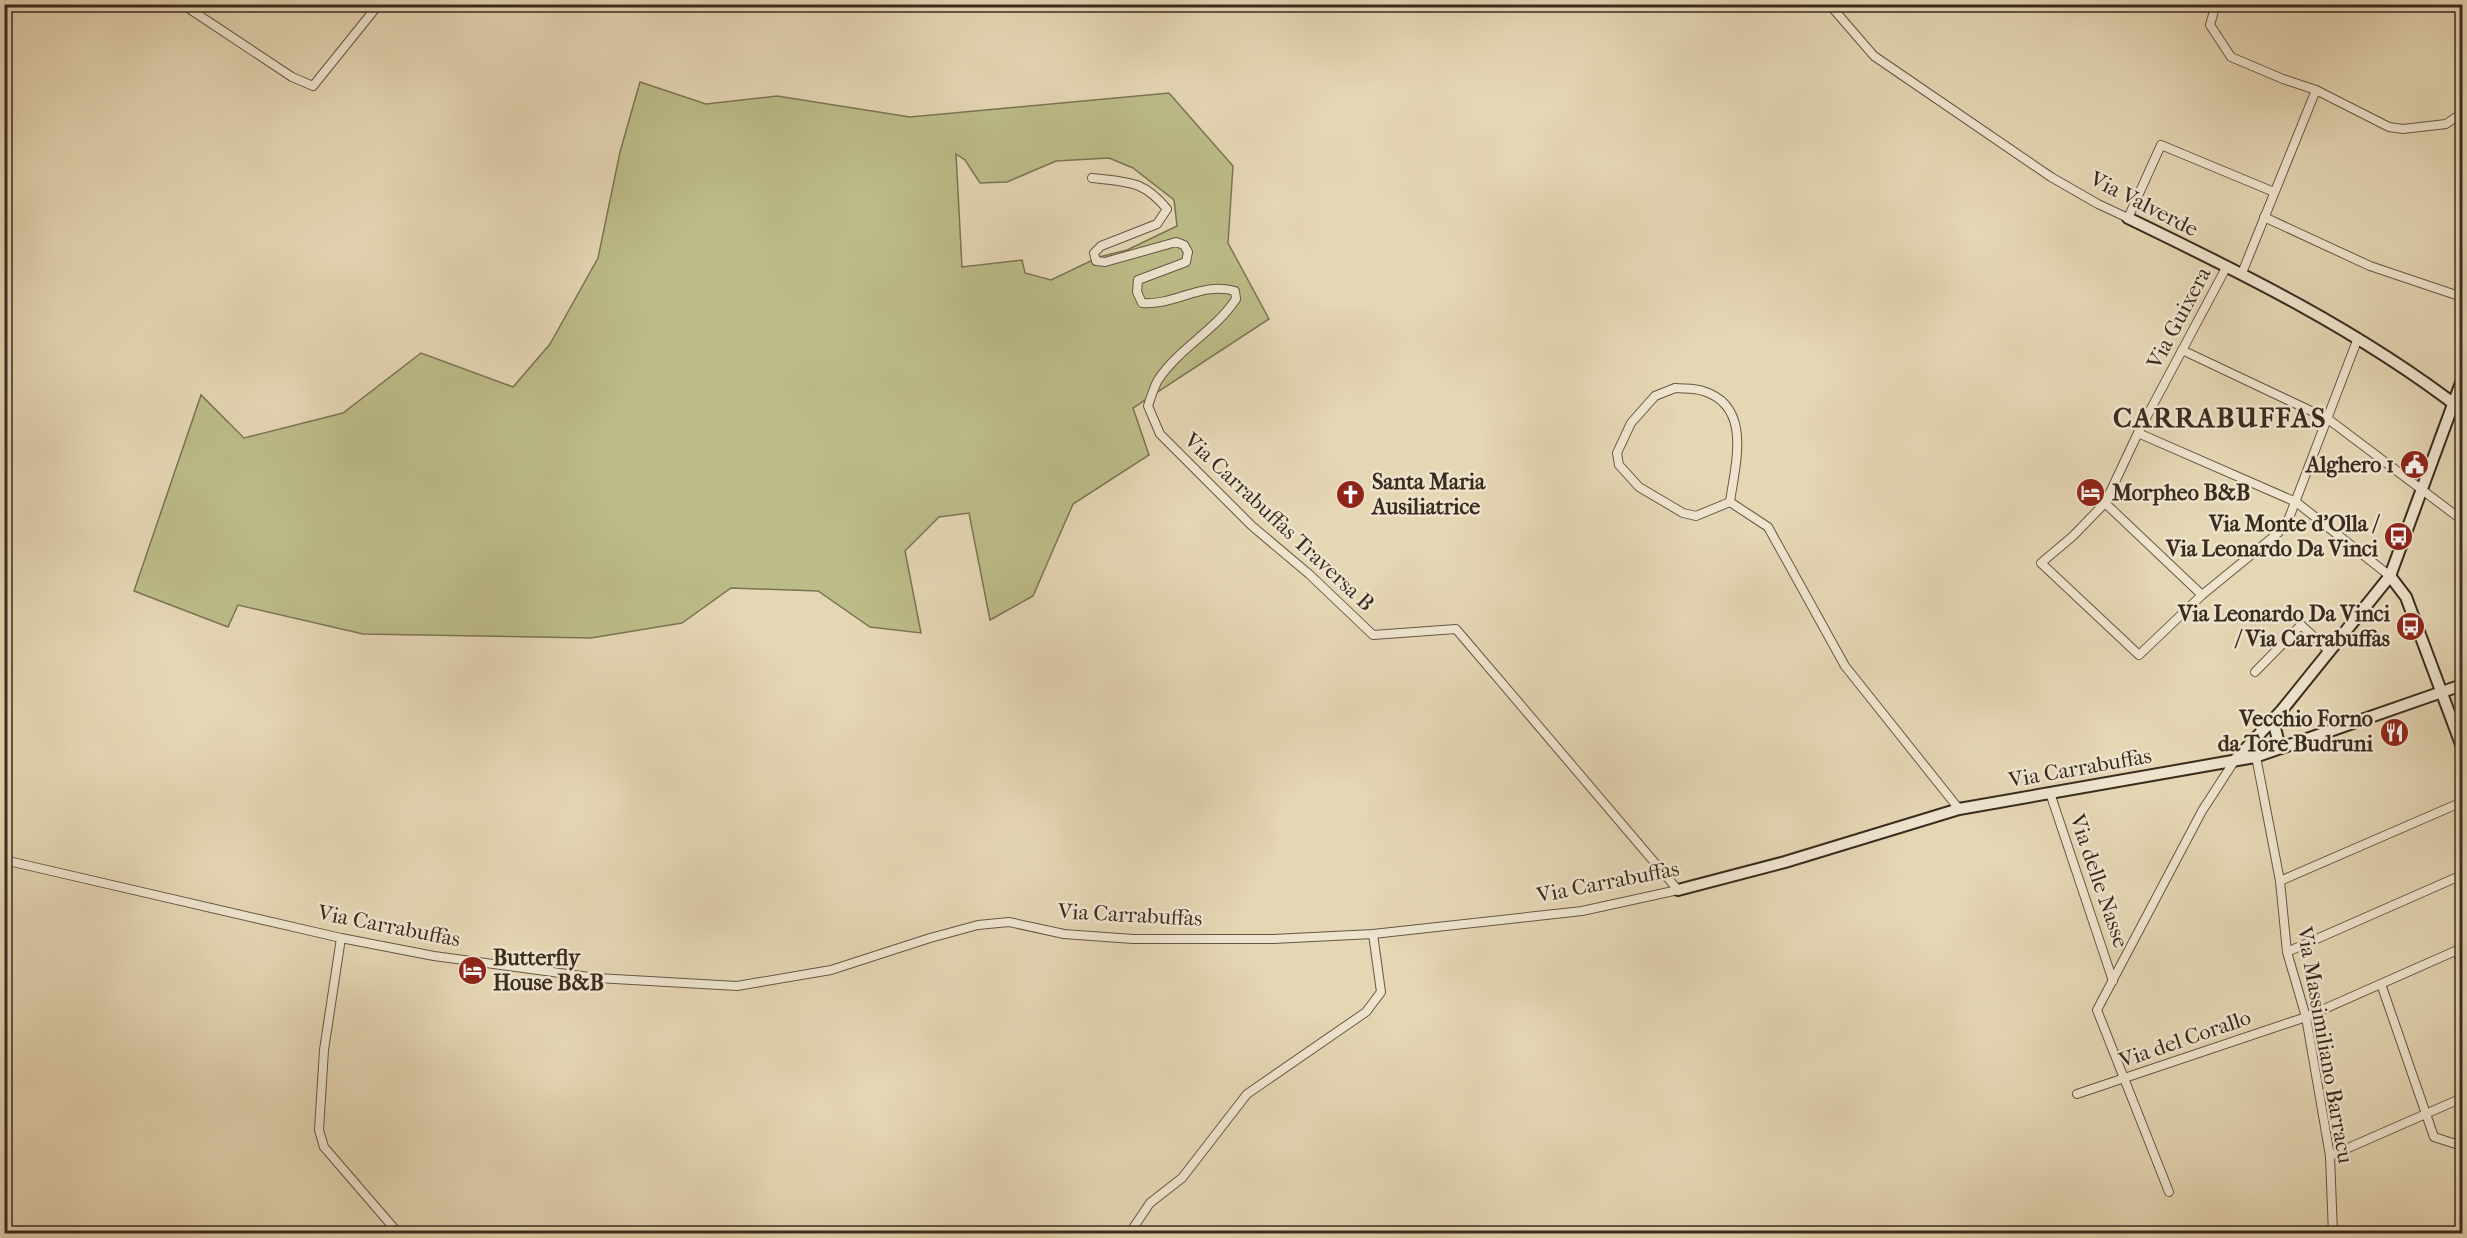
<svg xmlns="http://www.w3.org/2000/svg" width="2467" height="1238" font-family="'IM FELL French Canon',serif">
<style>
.green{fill:#bcbc88;stroke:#7b7454;stroke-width:1.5;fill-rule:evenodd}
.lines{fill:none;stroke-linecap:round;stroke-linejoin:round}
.street-casing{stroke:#655644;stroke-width:10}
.secondary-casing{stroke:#3a2b1f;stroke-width:14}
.street{stroke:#eee4ce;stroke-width:8}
.secondary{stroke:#eee4ce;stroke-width:10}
.labels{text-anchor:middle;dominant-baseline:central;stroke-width:5;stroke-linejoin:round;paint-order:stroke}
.street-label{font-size:22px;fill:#3a2b1f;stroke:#eee4ce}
.poi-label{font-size:22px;font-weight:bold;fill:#3a2b1f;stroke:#eee4ce;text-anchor:end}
.district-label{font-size:28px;font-weight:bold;letter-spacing:1.5px;fill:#3a2b1f;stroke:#eee4ce}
</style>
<rect width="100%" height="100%" fill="#e5d6b4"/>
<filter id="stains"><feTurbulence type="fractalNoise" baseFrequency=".00333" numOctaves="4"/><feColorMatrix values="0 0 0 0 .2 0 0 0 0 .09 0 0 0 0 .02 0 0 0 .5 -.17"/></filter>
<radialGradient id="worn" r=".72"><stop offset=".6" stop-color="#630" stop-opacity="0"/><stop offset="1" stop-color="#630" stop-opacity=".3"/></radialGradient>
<path class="green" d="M640 82 706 104 777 96 910 117 1169 93 1233 166 1228 243 1269 319 1133 408 1149 455 1073 504 1033 596 990 620 969 513 939 517 905 551 921 633 870 627 818 591 731 588 682 623 591 638 363 634 238 605 228 627 134 591 201 395 244 438 343 413 421 353 513 387 550 344 598 258 620 152ZM956 154 965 160 980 183 1007 182 1056 161 1109 158 1133 168 1174 200 1177 226 1127 250 1099 257 1051 280 1025 273 1022 260 962 267Z"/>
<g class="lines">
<defs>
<g id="street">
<polyline points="182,4 292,77 313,86 379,4"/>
<polyline points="1829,4 1874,56 2051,177 2098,204 2128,218 2161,145 2274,192"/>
<polyline points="2216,4 2210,25 2231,57 2283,79 2316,90 2389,127 2403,129 2446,124 2462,113"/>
<polyline points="2264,217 2370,266 2462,297"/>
<polyline points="2227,266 2138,433 2105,503 2073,536 2041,563 2139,655 2202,595 2278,533 2289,518 2358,338"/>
<polyline points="2242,273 2316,90"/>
<polyline points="2182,350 2328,419 2462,520"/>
<path d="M1675 388C1684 389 1695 388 1703 391 1753 406 1735 465 1730 502L1696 516 1683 513 1639 487 1619 465 1617 453 1631 423 1655 396Z"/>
<polyline points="2138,433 2296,502 2390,576"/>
<polyline points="1730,502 1768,527 1845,666 1959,809"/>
<polyline points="2105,503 2202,595"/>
<polyline points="2255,672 2301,625 2330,652"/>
<polyline points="2253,741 2280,881 2287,952 2306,1017 2330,1156 2333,1234"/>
<polyline points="2050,793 2113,981"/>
<path d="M4 860 341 938 434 956 597 978 737 986 831 970 930 938 978 925 1009 922 1064 934 1133 939H1273L1373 934 1582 911 1678 890 1456 629 1373 635 1309 574 1252 526 1160 434 1148 406C1151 397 1154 387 1158 380 1179 348 1215 331 1236 299L1235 291C1203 281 1174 306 1142 303L1137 292 1138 280 1186 262 1188 252 1184 245 1176 242 1105 262 1096 261 1094 253 1101 246 1157 224 1167 209C1143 180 1128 182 1092 178"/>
<polyline points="2280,881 2462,802"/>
<polyline points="341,938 324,1050 319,1130 324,1147 399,1234"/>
<polyline points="2457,951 2462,966"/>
<polyline points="2287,952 2462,875"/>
<polyline points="2381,984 2434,1137 2462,1146"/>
<polyline points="2077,1094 2306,1017 2462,948"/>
<polyline points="2330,1156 2462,1098"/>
<polyline points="2169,1192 2097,1010 2202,811 2235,760"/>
<polyline points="1129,1234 1150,1203 1182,1178 1247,1094 1366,1012 1381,992 1373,934"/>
</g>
<g id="secondary">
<path d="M2128 218C2244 274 2360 331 2462 410"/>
<polyline points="2390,576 2406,597 2462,747"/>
<polyline points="2273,720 2280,748"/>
<polyline points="2235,760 2282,710 2390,576 2462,380"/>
<polyline points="1678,890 1785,862 1959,809 2255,757 2462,685"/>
</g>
</defs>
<use href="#street" class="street-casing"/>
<use href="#secondary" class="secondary-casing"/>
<use href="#street" class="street"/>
<use href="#secondary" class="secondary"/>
</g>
<defs>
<symbol id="civic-disc" viewBox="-11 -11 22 22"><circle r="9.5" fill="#8f2418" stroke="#eee4ce"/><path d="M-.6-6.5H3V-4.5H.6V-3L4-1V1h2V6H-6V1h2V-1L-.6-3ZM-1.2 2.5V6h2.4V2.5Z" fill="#fff"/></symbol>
<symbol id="hotel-disc" viewBox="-11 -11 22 22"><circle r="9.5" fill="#8f2418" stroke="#eee4ce"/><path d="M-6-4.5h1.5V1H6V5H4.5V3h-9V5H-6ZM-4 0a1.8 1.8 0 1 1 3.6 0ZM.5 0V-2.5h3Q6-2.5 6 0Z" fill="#fff"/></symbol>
<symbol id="church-disc" viewBox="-11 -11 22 22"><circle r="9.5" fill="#8f2418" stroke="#eee4ce"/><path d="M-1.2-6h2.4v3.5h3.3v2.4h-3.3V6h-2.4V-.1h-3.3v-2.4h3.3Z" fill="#fff"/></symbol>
<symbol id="bus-disc" viewBox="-11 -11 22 22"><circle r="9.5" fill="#8f2418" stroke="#eee4ce"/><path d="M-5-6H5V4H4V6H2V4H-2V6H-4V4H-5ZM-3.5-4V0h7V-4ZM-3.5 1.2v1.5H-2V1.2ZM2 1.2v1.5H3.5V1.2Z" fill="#fff"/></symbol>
<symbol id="restaurant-disc" viewBox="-11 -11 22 22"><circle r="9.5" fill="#8f2418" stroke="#eee4ce"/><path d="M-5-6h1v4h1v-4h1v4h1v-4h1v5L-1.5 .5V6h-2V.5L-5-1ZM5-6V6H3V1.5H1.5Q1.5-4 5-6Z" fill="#fff"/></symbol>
</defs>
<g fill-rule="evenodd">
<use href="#civic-disc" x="2398" y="448" width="33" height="33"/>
<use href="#hotel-disc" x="2074" y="476" width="33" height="33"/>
<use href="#church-disc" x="1334" y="478" width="33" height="33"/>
<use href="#bus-disc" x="2382" y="520" width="33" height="33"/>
<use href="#bus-disc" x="2394" y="610" width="33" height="33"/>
<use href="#restaurant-disc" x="2378" y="716" width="33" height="33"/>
<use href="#hotel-disc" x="456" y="954" width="33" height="33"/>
</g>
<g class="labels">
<g class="street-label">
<text transform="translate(2144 204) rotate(27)">Via Valverde</text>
<text transform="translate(2179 318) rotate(-62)">Via Guixera</text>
<text transform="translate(1279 522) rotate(43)">Via Carrabuffas Traversa B</text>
<text transform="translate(2080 768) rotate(-10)">Via Carrabuffas</text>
<text transform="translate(2099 881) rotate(71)">Via delle Nasse</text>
<text transform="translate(1608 882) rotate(-11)">Via Carrabuffas</text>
<text transform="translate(1130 915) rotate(3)">Via Carrabuffas</text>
<text transform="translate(389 926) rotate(11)">Via Carrabuffas</text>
<text transform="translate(2185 1039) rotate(-19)">Via del Corallo</text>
<text transform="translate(2325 1045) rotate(80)">Via Massimiliano Barracu</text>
</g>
<g class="poi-label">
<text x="2394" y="465">Alghero 1</text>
<text x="1372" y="482" text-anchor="start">Santa Maria<tspan x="1372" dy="25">Ausiliatrice</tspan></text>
<text x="2112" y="493" text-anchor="start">Morpheo B&amp;B</text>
<text x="2378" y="524">Via Monte d'Olla /<tspan x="2378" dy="25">Via Leonardo Da Vinci</tspan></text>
<text x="2390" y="614">Via Leonardo Da Vinci<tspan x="2390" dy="25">/ Via Carrabuffas</tspan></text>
<text x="2373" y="719">Vecchio Forno<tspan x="2373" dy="25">da Tore Budruni</tspan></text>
<text x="493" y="958" text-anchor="start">Butterfly<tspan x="493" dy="25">House B&amp;B</tspan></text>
</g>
<g class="district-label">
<text x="2220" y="417">CARRABUFFAS</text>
</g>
</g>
<rect width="2467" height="1238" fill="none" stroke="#e5d6b4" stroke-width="24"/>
<rect x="6" y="6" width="2455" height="1226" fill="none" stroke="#3a2b1f" stroke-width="3"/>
<rect x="12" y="12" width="2443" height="1214" fill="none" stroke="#3a2b1f" stroke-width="1.5"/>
<rect width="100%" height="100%" filter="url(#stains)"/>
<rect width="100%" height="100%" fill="url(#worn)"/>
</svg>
